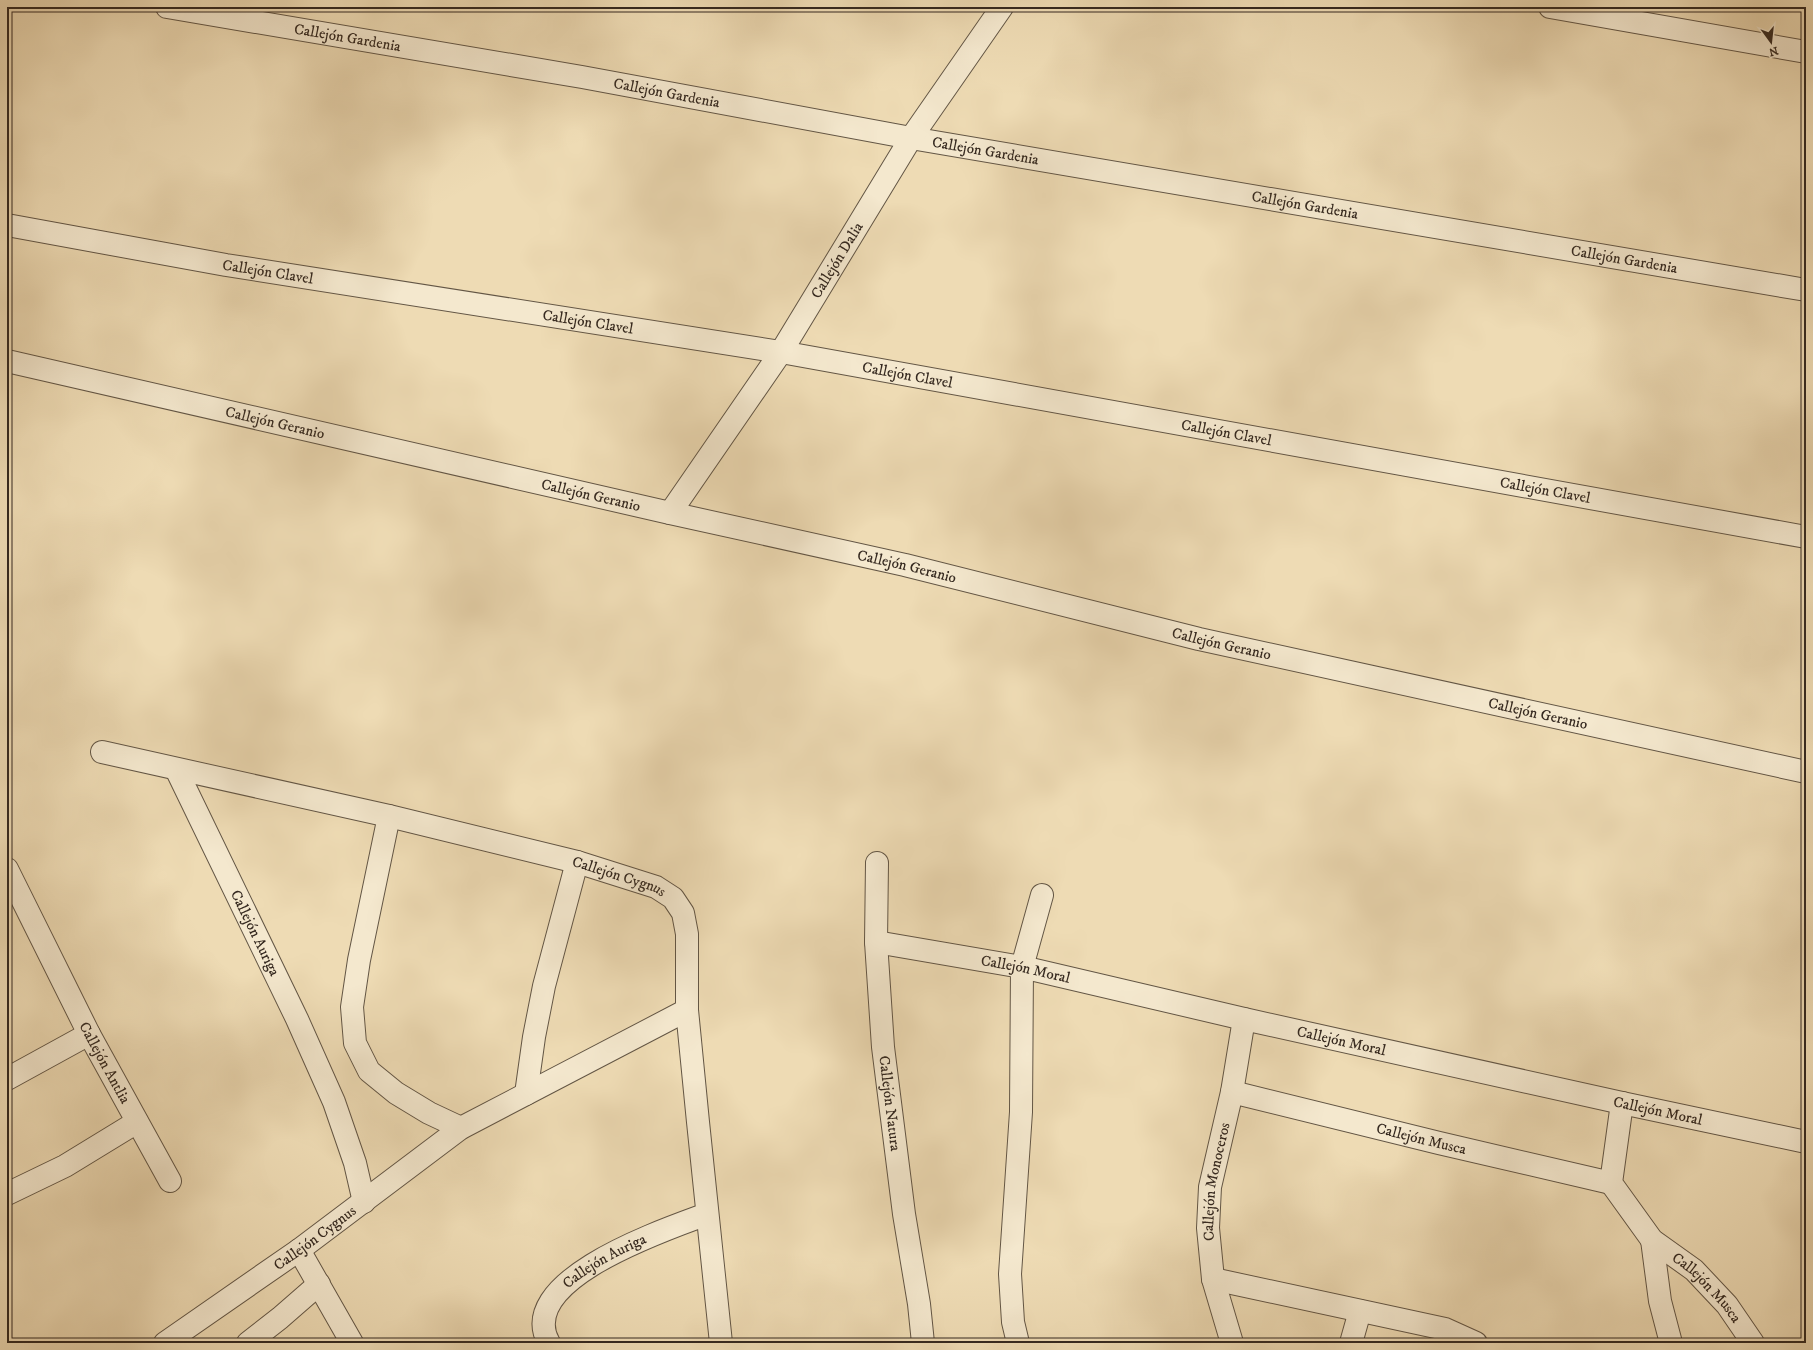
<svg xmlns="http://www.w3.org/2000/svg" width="1813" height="1350" font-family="'IM FELL DW Pica',serif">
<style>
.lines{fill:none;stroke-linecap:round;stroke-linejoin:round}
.minor-casing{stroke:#635645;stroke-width:24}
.minor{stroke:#f4e8ce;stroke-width:22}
.labels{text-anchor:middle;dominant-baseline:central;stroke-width:3;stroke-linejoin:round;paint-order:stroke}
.street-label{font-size:15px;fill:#352920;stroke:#f4e8ce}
</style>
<rect width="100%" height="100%" fill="#eedbb4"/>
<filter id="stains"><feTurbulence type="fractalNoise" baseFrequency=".005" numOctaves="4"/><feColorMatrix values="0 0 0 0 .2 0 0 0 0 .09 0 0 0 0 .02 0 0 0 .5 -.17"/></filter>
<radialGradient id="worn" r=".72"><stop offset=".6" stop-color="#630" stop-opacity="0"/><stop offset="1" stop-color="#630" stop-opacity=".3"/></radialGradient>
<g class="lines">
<defs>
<g id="minor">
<path id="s1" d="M167 7 582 77 911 138 1806 290"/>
<polyline points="1550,7 1806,52"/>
<path id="s2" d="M7 225 226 265 781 352 1806 537"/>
<path id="s3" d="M7 361 670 513 905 565 1199 639 1806 772"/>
<path id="s4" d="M670 513 781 352 911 138 1002 7"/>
<path id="s5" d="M102 752 389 816 577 862 656 887 673 898 683 913 687 934V1010L698 1122 721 1343"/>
<path id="s6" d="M176 769 297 1019 334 1102 355 1163 364 1202"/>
<polyline points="389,816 359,960 352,1007 355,1043 369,1071 396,1093 429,1113 461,1128"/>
<path id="s7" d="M877 863 876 942 883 1047 904 1214 919 1304 923 1343"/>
<path id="s8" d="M7 869 89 1034 170 1181"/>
<path id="s9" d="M876 942 1022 967 1244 1019 1622 1103 1806 1142"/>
<polyline points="7,1079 89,1034"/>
<path id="s10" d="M1232 1092 1439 1143 1611 1183"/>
<polyline points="526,1094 534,1037 544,986 577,862"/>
<path id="s11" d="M1622 1103 1611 1183 1652 1240 1694 1270 1727 1305 1753 1343"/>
<polyline points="7,1194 65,1166 137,1122"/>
<polyline points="1652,1240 1660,1301 1671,1343"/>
<polyline points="299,1250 352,1343"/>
<polyline points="1213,1279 1445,1329 1476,1343"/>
<path id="s12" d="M165 1343 299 1250 461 1128 687 1010"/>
<polyline points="248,1343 280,1318 319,1284"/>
<path id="s13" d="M549 1343C513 1280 667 1229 707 1214"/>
<polyline points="1018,1343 1013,1322 1010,1274 1021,1112 1022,967 1042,895"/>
<path id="s14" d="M1232 1343 1213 1279 1208 1228 1210 1187 1232 1092 1244 1019"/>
<polyline points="1351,1343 1360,1311"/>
</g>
</defs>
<use href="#minor" class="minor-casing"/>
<use href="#minor" class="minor"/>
</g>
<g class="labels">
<g class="street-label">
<text stroke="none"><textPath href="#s1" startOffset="183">Callejón Gardenia</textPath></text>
<text stroke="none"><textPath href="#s1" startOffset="507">Callejón Gardenia</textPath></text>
<text stroke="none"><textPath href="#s1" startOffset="831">Callejón Gardenia</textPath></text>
<text stroke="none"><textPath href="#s1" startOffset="1155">Callejón Gardenia</textPath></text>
<text stroke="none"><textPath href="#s1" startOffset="1479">Callejón Gardenia</textPath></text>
<text stroke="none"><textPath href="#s4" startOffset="303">Callejón Dalia</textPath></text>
<text stroke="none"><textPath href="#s2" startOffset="265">Callejón Clavel</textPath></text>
<text stroke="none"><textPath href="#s2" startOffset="589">Callejón Clavel</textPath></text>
<text stroke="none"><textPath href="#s2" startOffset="913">Callejón Clavel</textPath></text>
<text stroke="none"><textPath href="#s3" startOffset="275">Callejón Geranio</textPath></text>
<text stroke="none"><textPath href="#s2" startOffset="1237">Callejón Clavel</textPath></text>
<text stroke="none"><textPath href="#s2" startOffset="1561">Callejón Clavel</textPath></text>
<text stroke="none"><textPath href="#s3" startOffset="599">Callejón Geranio</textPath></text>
<text stroke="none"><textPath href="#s3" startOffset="923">Callejón Geranio</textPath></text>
<text stroke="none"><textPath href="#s3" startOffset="1247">Callejón Geranio</textPath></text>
<text stroke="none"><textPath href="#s3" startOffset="1571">Callejón Geranio</textPath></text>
<text stroke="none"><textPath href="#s5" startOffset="532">Callejón Cygnus</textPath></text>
<text stroke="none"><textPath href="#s6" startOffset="182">Callejón Auriga</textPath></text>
<text stroke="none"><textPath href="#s9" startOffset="152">Callejón Moral</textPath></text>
<text stroke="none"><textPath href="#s9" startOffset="476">Callejón Moral</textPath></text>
<text stroke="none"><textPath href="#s8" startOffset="217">Callejón Antlia</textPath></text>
<text stroke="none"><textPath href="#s7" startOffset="241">Callejón Natura</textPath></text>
<text stroke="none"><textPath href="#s9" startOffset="800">Callejón Moral</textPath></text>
<text stroke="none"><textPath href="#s10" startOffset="195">Callejón Musca</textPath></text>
<text stroke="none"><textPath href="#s14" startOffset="165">Callejón Monoceros</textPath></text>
<text stroke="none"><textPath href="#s12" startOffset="183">Callejón Cygnus</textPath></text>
<text stroke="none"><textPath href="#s13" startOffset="112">Callejón Auriga</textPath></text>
<text stroke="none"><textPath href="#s11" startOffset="224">Callejón Musca</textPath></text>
</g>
</g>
<rect width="1813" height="1350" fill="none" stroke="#eedbb4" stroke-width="24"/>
<rect x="8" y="8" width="1797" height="1334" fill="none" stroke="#352920" stroke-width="2"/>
<rect x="12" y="12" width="1789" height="1326" fill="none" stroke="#352920"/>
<g transform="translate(1771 42) rotate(165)" stroke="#f4e8ce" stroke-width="3" paint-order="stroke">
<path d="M0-3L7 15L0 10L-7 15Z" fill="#352920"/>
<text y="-6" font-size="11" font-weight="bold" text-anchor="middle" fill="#352920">N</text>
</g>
<rect width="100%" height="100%" filter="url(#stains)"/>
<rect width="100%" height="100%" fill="url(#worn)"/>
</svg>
